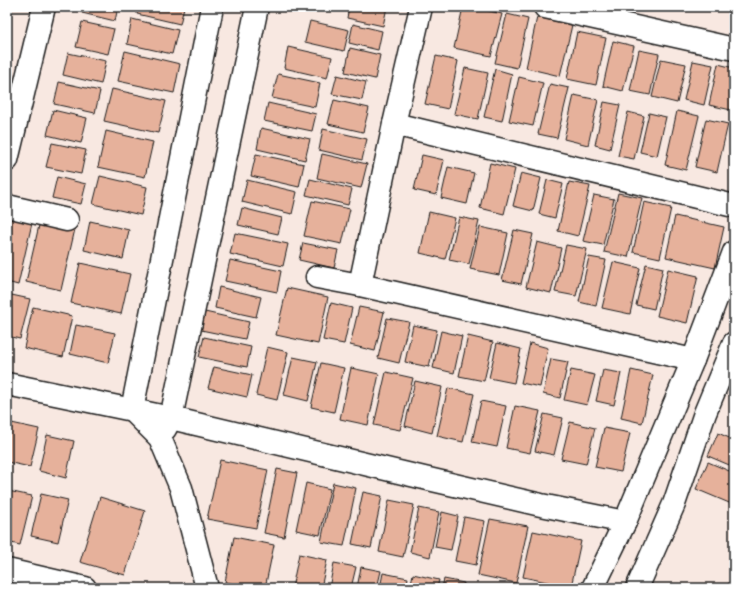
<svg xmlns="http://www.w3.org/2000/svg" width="741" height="595" font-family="'Balsamiq Sans',sans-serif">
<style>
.building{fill:#e6b19b;stroke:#1c1c1c}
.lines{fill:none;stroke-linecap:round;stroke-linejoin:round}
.street-casing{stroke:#1c1c1c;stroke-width:25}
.street{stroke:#fff;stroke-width:22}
</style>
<rect width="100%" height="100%" fill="#f8e8e1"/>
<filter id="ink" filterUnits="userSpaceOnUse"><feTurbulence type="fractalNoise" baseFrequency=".025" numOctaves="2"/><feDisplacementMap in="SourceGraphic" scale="8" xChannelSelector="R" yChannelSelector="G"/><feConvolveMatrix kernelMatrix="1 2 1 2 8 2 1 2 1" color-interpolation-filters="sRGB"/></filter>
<g filter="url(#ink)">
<g class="building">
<polygon points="7,7 11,7 7,21"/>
<polygon points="83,7 118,7 115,21 82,13"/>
<polygon points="138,7 184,7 180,24 137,14"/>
<polygon points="349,7 387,7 383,26 347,18"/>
<polygon points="463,7 473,7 502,14 491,56 454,48"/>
<polygon points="507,14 528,19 517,68 495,63"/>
<polygon points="537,17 572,25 560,76 526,68"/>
<polygon points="132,19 178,30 172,54 127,44"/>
<polygon points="310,21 349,30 344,51 305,42"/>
<polygon points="82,22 114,29 108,54 76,47"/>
<polygon points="353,24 382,31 378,50 349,43"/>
<polygon points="577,32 606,38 596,85 567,79"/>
<polygon points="613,41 634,46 623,91 603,86"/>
<polygon points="288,47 332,57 327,78 284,68"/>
<polygon points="350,48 380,55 375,79 345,72"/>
<polygon points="639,50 659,54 650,95 630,91"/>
<polygon points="125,51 180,64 174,93 118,81"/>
<polygon points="68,53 106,61 101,84 63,75"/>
<polygon points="436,56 458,61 448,109 425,104"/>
<polygon points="661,59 686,64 677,103 652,97"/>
<polygon points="693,61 713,65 704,105 684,100"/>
<polygon points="718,64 734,68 734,97 731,110 709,105"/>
<polygon points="465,68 488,73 478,119 454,114"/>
<polygon points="495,69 512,74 502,121 484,117"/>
<polygon points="278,74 320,83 315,107 272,98"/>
<polygon points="337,75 366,82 362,100 332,94"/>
<polygon points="519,77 543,83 533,126 509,121"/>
<polygon points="59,82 100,91 95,113 54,104"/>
<polygon points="550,84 569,88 557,138 538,134"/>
<polygon points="112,89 166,101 158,133 104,121"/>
<polygon points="574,95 598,100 588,145 564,139"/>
<polygon points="334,100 369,108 363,132 328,124"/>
<polygon points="604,102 620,105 610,149 595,145"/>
<polygon points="268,103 316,114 312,131 264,121"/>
<polygon points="53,110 87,118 81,143 47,135"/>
<polygon points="677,111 699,116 686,170 665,165"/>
<polygon points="628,112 644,116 634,159 618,156"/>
<polygon points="649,113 666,117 657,156 640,152"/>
<polygon points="706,119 728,124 717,172 695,167"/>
<polygon points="261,128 310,139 305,160 257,149"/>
<polygon points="323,129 367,139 362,160 319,150"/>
<polygon points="106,131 153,142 145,177 98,167"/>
<polygon points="52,143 86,150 81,174 46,167"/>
<polygon points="256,154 304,164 299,187 251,176"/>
<polygon points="322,154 367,164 361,188 317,178"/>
<polygon points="422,155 444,160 436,195 414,190"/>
<polygon points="490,163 515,169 504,214 480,208"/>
<polygon points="448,167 474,173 467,204 441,198"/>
<polygon points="521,173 541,178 533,211 513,206"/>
<polygon points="100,176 147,187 141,215 93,204"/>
<polygon points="57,177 86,184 81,204 52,198"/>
<polygon points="310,179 352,189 348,205 306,195"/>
<polygon points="247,180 297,192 292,214 242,202"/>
<polygon points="547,180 563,184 555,218 539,214"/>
<polygon points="569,182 590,186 578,236 558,231"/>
<polygon points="618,193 642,198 628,257 604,252"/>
<polygon points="594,195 614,199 603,245 583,241"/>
<polygon points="312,201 350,209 342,244 304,236"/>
<polygon points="644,202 671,208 660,258 633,252"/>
<polygon points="242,208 282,218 278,234 238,225"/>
<polygon points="429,212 455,218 445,259 420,253"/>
<polygon points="675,216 724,227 715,268 666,257"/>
<polygon points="7,217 32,223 18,285 7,282"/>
<polygon points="459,217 479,221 469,264 449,260"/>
<polygon points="40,221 75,229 61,290 26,282"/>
<polygon points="90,221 129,230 123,259 84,250"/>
<polygon points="480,227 508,233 499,275 470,269"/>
<polygon points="514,230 533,234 521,284 502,280"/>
<polygon points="235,233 288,244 283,266 230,254"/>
<polygon points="537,242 561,248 551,293 526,287"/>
<polygon points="303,243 338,250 334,268 299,260"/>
<polygon points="566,245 587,249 576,296 555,292"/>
<polygon points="589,257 606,260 596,306 579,302"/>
<polygon points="230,260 281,271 277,292 225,281"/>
<polygon points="613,262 640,268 630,314 602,308"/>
<polygon points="80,263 130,274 121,314 71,303"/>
<polygon points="646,264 663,268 654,309 636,305"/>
<polygon points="668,269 698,276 687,323 657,316"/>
<polygon points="219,287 261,297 256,317 215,308"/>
<polygon points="287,288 328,297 318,344 276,335"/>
<polygon points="7,294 30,299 20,339 7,336"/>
<polygon points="331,303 352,308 344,344 323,340"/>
<polygon points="33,307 72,316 63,357 24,348"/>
<polygon points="359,307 384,312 375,351 350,345"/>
<polygon points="205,312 249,322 245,339 201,330"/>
<polygon points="387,318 409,322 399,363 378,358"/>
<polygon points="76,325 115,333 108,363 70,354"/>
<polygon points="413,325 437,330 429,367 405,362"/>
<polygon points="441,331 462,336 454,373 433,368"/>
<polygon points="468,336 493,342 484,381 459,376"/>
<polygon points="204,337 251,347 247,367 199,357"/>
<polygon points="497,343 521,349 514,383 489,378"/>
<polygon points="530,343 548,348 540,387 521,383"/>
<polygon points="267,347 288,352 277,400 256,395"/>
<polygon points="293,357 317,362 308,401 284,395"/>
<polygon points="551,359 568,362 560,398 543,394"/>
<polygon points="321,363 344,368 334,412 311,407"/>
<polygon points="214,367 252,375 247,397 208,388"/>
<polygon points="351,368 379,374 368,425 340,419"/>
<polygon points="571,370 595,375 587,405 564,400"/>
<polygon points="603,370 621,373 614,405 596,401"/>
<polygon points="631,370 653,375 642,423 621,418"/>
<polygon points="386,372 413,378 400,430 374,425"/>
<polygon points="415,381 442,387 432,433 405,426"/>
<polygon points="448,388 474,394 463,442 437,436"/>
<polygon points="481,401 506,406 497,447 472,442"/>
<polygon points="515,406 540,411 530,453 506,448"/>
<polygon points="544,414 563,418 554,455 535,451"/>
<polygon points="7,422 39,429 30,467 7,462"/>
<polygon points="570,422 595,428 586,464 561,459"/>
<polygon points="604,428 630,433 621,472 595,467"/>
<polygon points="718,433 734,440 734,467 708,456"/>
<polygon points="47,435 74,441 66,478 39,471"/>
<polygon points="220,460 268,470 256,528 207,519"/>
<polygon points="708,462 734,473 734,505 696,489"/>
<polygon points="277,469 297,473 284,537 264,533"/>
<polygon points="306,483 330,489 320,535 296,530"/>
<polygon points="333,483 356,488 344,546 321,542"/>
<polygon points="8,491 32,496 20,545 7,542 7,497"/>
<polygon points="363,492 382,496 371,548 352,544"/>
<polygon points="41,494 68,500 58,542 31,536"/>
<polygon points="100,497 145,511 125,575 80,562"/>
<polygon points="389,500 414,505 403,557 379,552"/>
<polygon points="419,508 439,512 430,557 410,552"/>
<polygon points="442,512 458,516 451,550 435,547"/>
<polygon points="464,517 485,521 476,565 455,561"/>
<polygon points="490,519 528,526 516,583 478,575"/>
<polygon points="533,531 581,541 571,587 523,577"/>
<polygon points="234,537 274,545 265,588 254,588 225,582"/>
<polygon points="299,554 327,560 321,588 292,588"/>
<polygon points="334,563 356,567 351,588 329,588"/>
<polygon points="361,567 381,571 377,588 357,588"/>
<polygon points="383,573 408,578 406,588 380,588"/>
<polygon points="413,574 439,580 437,588 410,588"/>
<polygon points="444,579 464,583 463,588 442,588"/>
</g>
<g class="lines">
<defs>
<g id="street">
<polyline points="545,7 734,49"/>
<polyline points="394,124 734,206"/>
<polyline points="7,160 44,7"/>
<polyline points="7,206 67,220"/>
<polyline points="317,277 360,285 693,360"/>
<polyline points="360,285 394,124 421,7"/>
<polyline points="7,384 171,418 424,478 541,505 625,522"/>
<polyline points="165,429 171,418 257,7"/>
<polyline points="7,570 85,588"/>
<polyline points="207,588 181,488 160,438 132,410 212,7"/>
<polyline points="593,588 625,522 693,360 734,252"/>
<polyline points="637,588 674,504 705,413 734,343"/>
</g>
</defs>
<use href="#street" class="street-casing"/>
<use href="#street" class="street"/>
</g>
</g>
<rect width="741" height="595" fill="none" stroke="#fff" stroke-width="24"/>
<rect x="12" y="12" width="717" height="571" fill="none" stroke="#1c1c1c" stroke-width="1.5" filter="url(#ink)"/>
</svg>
